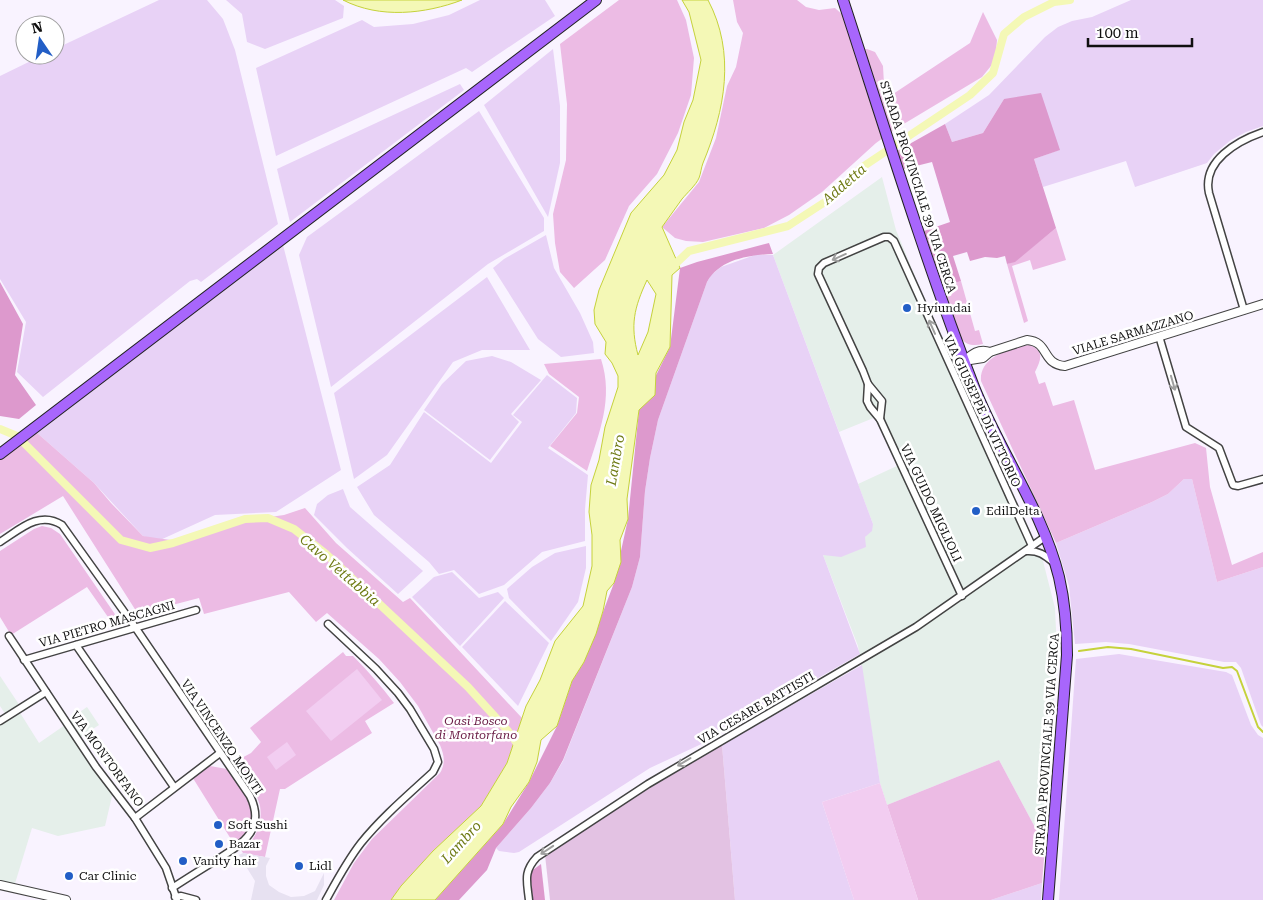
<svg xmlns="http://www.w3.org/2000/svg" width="1263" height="900" font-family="'Roboto Serif',serif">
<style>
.industrial{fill:#e5efea}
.farmland{fill:#e8d2f6}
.green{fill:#ecbbe4}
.forest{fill:#dd99cd}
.cemetery{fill:#e3c2e3}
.pitch{fill:#f2cdf1}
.plaza{fill:#e7e1f1}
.water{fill:#f4f8b6;stroke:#c5d23b;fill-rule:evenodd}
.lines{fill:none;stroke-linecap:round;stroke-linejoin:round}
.stream{stroke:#c5d23b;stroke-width:2}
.canal{stroke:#f4f8b6;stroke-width:8}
.minor-casing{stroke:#434343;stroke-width:9}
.tertiary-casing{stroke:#434343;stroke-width:10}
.primary-casing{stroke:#212121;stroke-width:12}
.minor{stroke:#fff;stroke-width:6}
.tertiary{stroke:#fff;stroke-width:8}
.primary{stroke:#a866fc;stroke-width:10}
.oneway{stroke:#9f9f9f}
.poi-dot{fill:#225ec6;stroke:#fff;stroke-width:2}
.labels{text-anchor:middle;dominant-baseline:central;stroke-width:5;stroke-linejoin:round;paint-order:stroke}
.street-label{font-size:12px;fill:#101010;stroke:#fff}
.poi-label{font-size:12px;fill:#101010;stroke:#fff;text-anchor:start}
.park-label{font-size:12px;font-style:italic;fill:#6b1d46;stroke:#fff}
.water-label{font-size:14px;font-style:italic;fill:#6e7a13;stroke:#fff}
</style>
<rect width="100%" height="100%" fill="#f9f3ff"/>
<g class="industrial">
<polygon points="882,177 896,230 926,303 1043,561 1055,608 1057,651 1045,846 999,760 887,805 880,783 858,646 823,555 865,537 873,524 858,484 899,465 876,417 839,432 773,255"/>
<polygon points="0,676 20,706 17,708 39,743 65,725 64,723 87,707 99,725 76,740 113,792 105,826 58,836 32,828 13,890 0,884 0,718 6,715 0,706"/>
</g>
<g class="farmland">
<polygon points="159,0 207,0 223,19 235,50 278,224 201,282 197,279 190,281 43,397 17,372 26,322 0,279 0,76 43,55 55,55 55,49"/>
<polygon points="226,0 335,0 344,6 343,18 265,49 247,42 242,14"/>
<polygon points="480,0 545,0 555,16 472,72 466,68 276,156 256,68 362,20 374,27 413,24 449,15"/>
<polygon points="1131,0 1263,0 1263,126 1246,132 1231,140 1214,154 1207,163 1135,187 1126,161 1043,187 1034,159 1059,150 1004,99 983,133 952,142 945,124 989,95 1045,37 1058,27 1072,21 1092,17"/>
<polygon points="553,49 560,106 560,163 548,217 484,105"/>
<polygon points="460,84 464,90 290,222 277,169"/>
<polygon points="479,111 544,218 544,231 488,264 331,387 299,255 307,237"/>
<polygon points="546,235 554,268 580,313 593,342 594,353 561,357 538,339 493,268 504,259"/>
<polygon points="283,245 341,470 276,512 215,515 158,541 143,536 94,483 36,432"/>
<polygon points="755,255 773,255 873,524 872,531 865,537 866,547 841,557 823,555 860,654 710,740 650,768 519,852 514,853 499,851 496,848 531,808 550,783 563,761 632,587 640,557 645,491 650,458 658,420 707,282 711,275 721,267"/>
<polygon points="487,277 530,350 482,350 453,362 387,455 354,479 334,393"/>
<polygon points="492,356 511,362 541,380 511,414 519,422 490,460 424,410 442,384 466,361"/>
<polygon points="547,375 577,398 576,413 548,448 588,475 585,509 585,541 542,552 504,585 479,594 454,570 439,574 429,562 374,515 357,487 390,465 424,412 491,463 522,422 513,415"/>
<polygon points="1184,479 1192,479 1217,582 1263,567 1263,727 1261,725 1241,668 1236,662 1224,662 1129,644 1106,642 1075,644 1069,586 1056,543 1152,502 1168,494"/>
<polygon points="343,489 350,507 423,571 398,594 347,548 314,515 317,504 328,495"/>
<polygon points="586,546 586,568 578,602 551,641 509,598 507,589 532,567 555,553"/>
<polygon points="452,572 479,598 498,592 504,598 460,646 412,597 434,577"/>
<polygon points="505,601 549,643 518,706 462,647"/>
<polygon points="1119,654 1226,672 1232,675 1251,725 1258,735 1263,738 1263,900 1059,900 1076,659"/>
<polygon points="862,665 880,783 822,802 854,900 735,900 722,745"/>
<polygon points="1042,883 1041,900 991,900"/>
</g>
<g class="green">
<polygon points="619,0 677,0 686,20 694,58 691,95 678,133 657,174 629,206 605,260 574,288 560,272 555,243 553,214 566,160 567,104 560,44"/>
<polygon points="733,0 797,0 806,7 819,10 835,8 844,16 855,49 867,49 875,52 883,66 884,84 887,98 970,43 983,12 997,40 995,61 982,77 897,128 876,143 822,192 789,215 764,228 703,242 686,241 675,238 662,227 699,182 716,138 727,86 736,67 743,33 737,22"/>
<polygon points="1056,228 1066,260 1033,270 1030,260 1012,266 1028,321 1024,323 1007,264 1015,261"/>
<path d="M961 281 975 331 979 330 983 344C975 346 966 346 961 338L944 287Z"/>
<path d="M1029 345C1045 350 1041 360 1035 372L1039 384 1045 382 1053 406 1074 400 1095 470 1195 443 1206 448 1210 487 1232 565 1263 552V567L1217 582 1192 479H1184L1168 494 1152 502 1056 543 981 381C979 357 1009 348 1029 345Z"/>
<path d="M601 359C614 399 599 433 587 471L550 446 577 413 579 397 549 374 544 364Z"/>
<path d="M36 432 94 483 111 503 143 536 184 542 249 520 284 515 305 508 336 543 403 602 410 598 522 718 507 763 481 806 433 851 401 886 391 900H334L354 863 372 839 440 773C446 763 444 755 440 745L418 706 400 682 379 659 327 613 316 622 289 592 204 614 199 598 138 614 63 496 0 534V456Z"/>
<polygon points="42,526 51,528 60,534 121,623 121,625 115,627 87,587 11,635 0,617 0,551 34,529"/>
<path d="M343 652 346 656H353C368 671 381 686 394 703L365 721 372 733 285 789H280L265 857 243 853 241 850C256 840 263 824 260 806 259 801 256 796 256 790L236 761 251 753 261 742 250 728Z"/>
<polygon points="999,760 1045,846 1042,883 991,900 918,900 887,805"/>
<path d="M210 766 227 769C234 779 243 788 248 798 257 816 248 834 234 844L191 775Z"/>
</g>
<g class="forest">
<polygon points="1041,93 1060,150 1034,159 1056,228 1015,262 1007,264 1005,256 997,258 985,257 970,261 967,252 953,256 961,281 944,287 924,231 950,222 932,162 904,169 897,151 945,124 952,142 983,133 1004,99"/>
<path d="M769 243 773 254C749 255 720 259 707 282L658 420 650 458 645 491 640 557 632 587 563 760 550 783 531 808 496 848 487 870 459 900H435L503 824 529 782 557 726 572 681 584 662 614 583 628 519 639 410 670 347 680 268 697 262Z"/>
<polygon points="0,282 23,324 15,375 36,405 19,419 0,416"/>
<polygon points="541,864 545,900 533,900 530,872"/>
</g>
<polygon class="cemetery" points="722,745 735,900 550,900 545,855 643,792"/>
<g class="pitch">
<polygon points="357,669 382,700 331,741 306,711"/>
<polygon points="287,742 296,755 276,770 267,757"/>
<polygon points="880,783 918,900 854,900 822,802"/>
</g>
<polygon class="plaza" points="243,853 270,858 266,866 266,876 269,885 279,892 291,897 304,896 315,891 324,873 324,885 317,900 251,900 255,881 239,855"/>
<g class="water">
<path d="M343 0H462C425 14 380 19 343 0Z"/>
<path d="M682 0H708C736 53 725 110 703 163 701 168 701 173 699 178 696 185 687 193 682 199 675 208 669 218 662 227L680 268 672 275 670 347 656 373 655 395 639 410 627 499 628 519 620 540 621 562 614 583 607 591 603 611 596 634 584 662 572 681 557 726 541 740 537 762 529 782 511 807 503 824 435 900H391L401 886 433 851 481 806 507 763 526 706 540 680 555 641 583 606 592 566V535L589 512 591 485 599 460 605 427 618 387V376L612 363 605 354 606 342 595 324 594 310 599 290 631 213 664 175 677 150 684 122 693 100 701 60 689 12ZM647 280 656 294 648 332 638 355C630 325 634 308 647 280Z"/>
</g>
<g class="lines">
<polyline class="stream" points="1079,651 1108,647 1131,649 1223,668 1232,667 1237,671 1258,727 1263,732"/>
<g class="canal">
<polyline points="671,268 689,251 788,226 828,200 861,168 970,95 993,73 1004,34 1024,17 1054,2 1070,0"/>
<polyline points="0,429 17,436 121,540 150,548 173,543 245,519 268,518 294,529 326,554 468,687 508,731 521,749"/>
</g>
<defs>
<g id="minor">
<path d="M1244 310 1209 193C1202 161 1237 141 1263 132"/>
<polyline points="1159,336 1186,427 1219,448 1233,485 1238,486 1263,479"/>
<polyline points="868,384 882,401 880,419"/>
<path d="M0 542C19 530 39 510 62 525L135 627 250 796C267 831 240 845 215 861 200 870 186 879 172 888"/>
<path d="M1026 551C1038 550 1045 555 1054 563"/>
<polyline points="962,596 880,419 870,407 867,401 868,384 863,371 818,274 819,268 824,263 884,237 889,237 894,241 1032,546"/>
<polyline points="9,636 96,767 135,818 166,868 177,900"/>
<polyline points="76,645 174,787"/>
<polyline points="24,660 196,610"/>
<polyline points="0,721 46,692"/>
<polyline points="135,818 220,753"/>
<polyline points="175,897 181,896 196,900"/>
<path d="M326 900C337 880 347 861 361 843 382 817 408 795 433 772L438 762 434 749 410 709 398 693 376 669 328 624"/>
<path d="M529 900C527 881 523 872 537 857L648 784 916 627 1045 537"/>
</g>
<g id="tertiary">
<path d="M964 361 983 358 990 352 1027 340C1050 342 1041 364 1065 366L1263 304"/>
<path d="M964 361C972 354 979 348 990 352"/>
<polyline points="0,885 66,900"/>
</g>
<g id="primary">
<path d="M843 0C885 129 925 260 974 387 999 451 1042 509 1059 577 1065 603 1067 628 1067 655L1048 900"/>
<polyline points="0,454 596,0"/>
</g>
</defs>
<use href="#minor" class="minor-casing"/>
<use href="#tertiary" class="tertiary-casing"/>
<use href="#primary" class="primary-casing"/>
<use href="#minor" class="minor"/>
<use href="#tertiary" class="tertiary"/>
<use href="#primary" class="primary"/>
</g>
<defs><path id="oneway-shaft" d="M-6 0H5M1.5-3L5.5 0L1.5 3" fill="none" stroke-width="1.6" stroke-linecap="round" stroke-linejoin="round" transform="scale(1.25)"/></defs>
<g class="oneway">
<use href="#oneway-shaft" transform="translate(839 257) rotate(156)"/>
<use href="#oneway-shaft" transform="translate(932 327) rotate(-114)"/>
<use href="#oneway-shaft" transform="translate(1173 383) rotate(74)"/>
<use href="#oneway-shaft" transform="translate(684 762) rotate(149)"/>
<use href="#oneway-shaft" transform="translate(547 850) rotate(146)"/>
</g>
<g class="poi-dot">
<circle cx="907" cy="308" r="5"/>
<circle cx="976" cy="511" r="5"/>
<circle cx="218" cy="825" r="5"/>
<circle cx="219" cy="844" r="5"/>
<circle cx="183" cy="861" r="5"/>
<circle cx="299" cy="866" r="5"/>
<circle cx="69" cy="876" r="5"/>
</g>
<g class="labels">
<g class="street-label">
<text transform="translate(918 187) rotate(72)">STRADA PROVINCIALE 39 VIA CERCA</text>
<text transform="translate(1133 333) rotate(-17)">VIALE SARMAZZANO</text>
<text transform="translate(982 411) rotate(65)">VIA GIUSEPPE DI VITTORIO</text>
<text transform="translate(931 503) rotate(65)">VIA GUIDO MIGLIOLI</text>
<text transform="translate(107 624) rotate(-16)">VIA PIETRO MASCAGNI</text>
<text transform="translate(756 708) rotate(-30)">VIA CESARE BATTISTI</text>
<text transform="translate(222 737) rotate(56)">VIA VINCENZO MONTI</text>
<text transform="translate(1047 744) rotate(-86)">STRADA PROVINCIALE 39 VIA CERCA</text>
<text transform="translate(107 759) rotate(54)">VIA MONTORFANO</text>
</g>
<g class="poi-label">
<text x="917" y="308">Hyiundai</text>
<text x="986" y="511">EdilDelta</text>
<text x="228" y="825">Soft Sushi</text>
<text x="229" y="844">Bazar</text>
<text x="193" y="861">Vanity hair</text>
<text x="309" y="866">Lidl</text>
<text x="79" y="876">Car Clinic</text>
</g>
<g class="park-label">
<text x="476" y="721">Oasi Bosco<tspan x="476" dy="14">di Montorfano</tspan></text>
</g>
<g class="water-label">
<text transform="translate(844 184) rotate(-41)">Addetta</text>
<text transform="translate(615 460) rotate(-80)">Lambro</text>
<text transform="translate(340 570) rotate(41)">Cavo Vettabbia</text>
<text transform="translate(461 842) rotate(-48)">Lambro</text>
</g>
</g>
<g transform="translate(40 40) rotate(347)"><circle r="24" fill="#ffffff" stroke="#9f9f9f"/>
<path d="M0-4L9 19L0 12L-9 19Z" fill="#225ec6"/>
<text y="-8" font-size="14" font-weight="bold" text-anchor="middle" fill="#101010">N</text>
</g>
<path d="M1088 38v8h104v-8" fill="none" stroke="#101010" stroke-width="2.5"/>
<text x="1096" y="38" font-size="15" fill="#101010" stroke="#ffffff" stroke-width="4" paint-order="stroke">100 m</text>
</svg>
